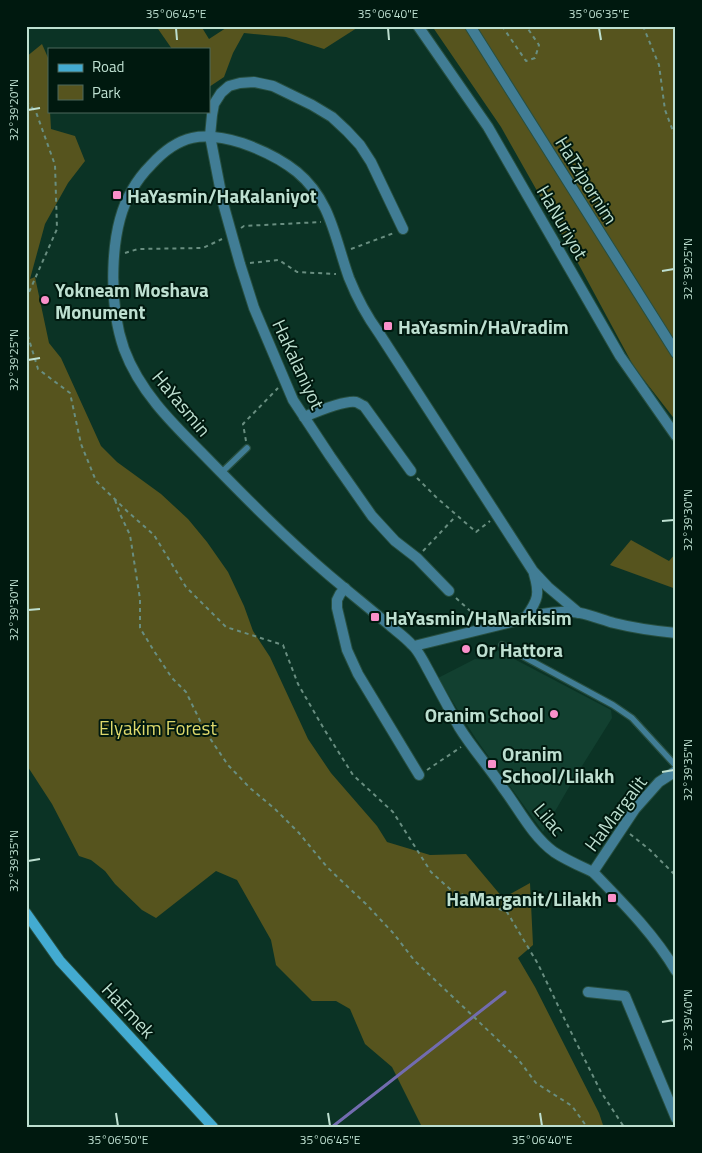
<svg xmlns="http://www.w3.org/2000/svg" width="702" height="1153" font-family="'Titillium Web',sans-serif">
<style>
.built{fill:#124030}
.green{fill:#56541e}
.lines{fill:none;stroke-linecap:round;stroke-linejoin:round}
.stream{stroke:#726caf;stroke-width:3}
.lane-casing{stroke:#274f40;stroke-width:8}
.street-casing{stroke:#274f40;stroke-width:12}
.secondary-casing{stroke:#274f40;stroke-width:12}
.path{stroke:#698e80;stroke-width:2;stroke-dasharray:4 4;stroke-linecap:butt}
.lane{stroke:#417d95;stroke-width:5.5}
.street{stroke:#417d95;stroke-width:10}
.secondary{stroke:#43abd1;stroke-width:10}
.ticks{fill:none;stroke:#bddfd0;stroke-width:2}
.poi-dot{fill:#f990ca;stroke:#00190f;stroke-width:2}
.labels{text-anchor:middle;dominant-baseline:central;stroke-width:4;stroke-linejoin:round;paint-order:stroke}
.street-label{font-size:19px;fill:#bddfd0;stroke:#00190f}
.poi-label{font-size:19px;font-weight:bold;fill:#bddfd0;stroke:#00190f;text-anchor:start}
.park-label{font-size:19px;fill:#ddd86c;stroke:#00190f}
.neatline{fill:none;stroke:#bddfd0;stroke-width:2}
.ticks-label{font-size:12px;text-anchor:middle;fill:#bddfd0}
</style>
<rect width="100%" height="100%" fill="#0b3325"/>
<polygon class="built" points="497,650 611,710 612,718 572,782 543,832 476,739 438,678 475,659 491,660"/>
<g class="green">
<polygon points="156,26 201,26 209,39 229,26 360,26 324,49 286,37 244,33 233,53 224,77 209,87 209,49 172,49"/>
<polygon points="432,26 676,26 676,421 634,367 579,265 501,127"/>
<polygon points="42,44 49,60 49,111 50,111 51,129 75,136 85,161 68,183 45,224 30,279 35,277 49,343 61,358 101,446 117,462 161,494 188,519 207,542 228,572 244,606 253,631 270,657 308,739 331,773 377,826 387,842 430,855 466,854 503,898 530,883 533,945 518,958 535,987 599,1113 603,1125 601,1127 422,1127 392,1067 365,1044 350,1009 336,1001 312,1001 276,965 271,940 237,880 216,871 156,918 142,910 115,884 105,871 91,860 79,856 52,804 26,764 26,57"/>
<polygon points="631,540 669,561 676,553 676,589 610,565"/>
</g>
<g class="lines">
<polyline class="stream" points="332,1127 505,992"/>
<defs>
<g id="lane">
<polyline points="221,473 247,448"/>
<polyline points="502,645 613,705 632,718 676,766"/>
</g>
<g id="street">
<polyline points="418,26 488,127 620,356 676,436"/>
<polyline points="470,26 676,353"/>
<polyline points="403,229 371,162 360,145 347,131 332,117 312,105 273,86 254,82 240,83 229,86 221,93 214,104 212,115 210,136 223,203 240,264 254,308 293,400 330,456 372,516 395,541 417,558 449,591"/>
<path d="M304 417C316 412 344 400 356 402 359 403 361 405 364 406L411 471"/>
<polyline points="345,588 340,594 337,600 337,608 347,650 358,674 419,775"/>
<path d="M579 613 548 587 533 571 379 333C366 315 357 298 349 278 335 239 331 200 297 172 281 159 262 150 242 143 203 131 179 134 151 165 144 172 137 181 132 190 108 230 109 306 124 349 140 392 172 423 203 454 244 496 285 538 330 576 349 592 369 608 388 624 396 631 405 637 412 645 418 650 422 659 426 666 437 686 448 707 459 727 472 748 489 767 503 788 519 809 532 836 554 852 566 860 580 866 593 872"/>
<path d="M526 617C538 600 540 594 534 574"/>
<path d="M414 646 511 622C532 615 557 609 580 613 591 615 603 620 614 623 634 628 655 631 676 633"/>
<path d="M676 771 659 782 635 809 593 872C623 903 654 934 676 971"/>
<polyline points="588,992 625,996 676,1118"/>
</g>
<polyline id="secondary" points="26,913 60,961 213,1127"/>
</defs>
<use href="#lane" class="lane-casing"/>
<use href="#street" class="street-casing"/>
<use href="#secondary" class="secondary-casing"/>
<g class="path">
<polyline points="502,26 526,61 535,58 539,45 526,26"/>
<polyline points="643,26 659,65 665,110 676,139"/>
<polyline points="26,101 36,112 55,165 57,229 26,299 27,333 38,369 70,393 81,444 96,481 128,512 154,535 186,587 226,627 283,645 298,684 324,729 353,775 393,812 431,872 451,890 507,912 538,964 564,1018 601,1092 624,1127"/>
<polyline points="241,228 244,226 321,222"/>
<polyline points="351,249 394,233"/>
<polyline points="125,253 138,249 203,248 222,239"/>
<polyline points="250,263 279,260 297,272 336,274"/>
<polyline points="246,441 243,424 278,388"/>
<polyline points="417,478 436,497 476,532 490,521"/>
<polyline points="115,500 120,514 130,535 140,599 140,628 154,651 172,678 186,692 205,731 228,765 250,788 275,809 299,833 327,867 366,904 394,934 414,960 518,1059 536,1083 572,1106 587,1127"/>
<polyline points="423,551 456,516"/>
<polyline points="456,598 480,620"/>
<polyline points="427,770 461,747"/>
<polyline points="630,834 650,850 676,876"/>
</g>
<use href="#lane" class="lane"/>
<use href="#street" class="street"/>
<use href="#secondary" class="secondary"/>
</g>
<path class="ticks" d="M176 28 177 40M388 28 389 40M599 28 601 40M28 110 40 108M662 271 674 269M28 360 40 358M662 521 674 520M28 610 40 609M662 772 674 770M28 861 40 859M662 1022 674 1020M116 1113 118 1126M328 1113 330 1126M540 1113 542 1126"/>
<g class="poi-dot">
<rect x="112" y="190" width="10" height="10" rx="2.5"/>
<circle cx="45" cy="300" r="5"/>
<rect x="383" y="321" width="10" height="10" rx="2.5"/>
<rect x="370" y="612" width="10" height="10" rx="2.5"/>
<circle cx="466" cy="649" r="5"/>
<circle cx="554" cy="714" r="5"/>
<rect x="487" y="759" width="10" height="10" rx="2.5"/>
<rect x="607" y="893" width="10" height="10" rx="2.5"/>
</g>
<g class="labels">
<g class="street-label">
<text transform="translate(587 180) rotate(58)">HaTzipornim</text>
<text transform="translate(563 222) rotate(60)">HaNuriyot</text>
<text transform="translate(299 364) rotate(65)">HaKalaniyot</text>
<text transform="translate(182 403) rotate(50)">HaYasmin</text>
<text transform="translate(615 813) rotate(-53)">HaMargalit</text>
<text transform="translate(550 819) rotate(50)">Lilac</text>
<text transform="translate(129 1010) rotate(47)">HaEmek</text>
</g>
<g class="poi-label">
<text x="127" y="195">HaYasmin/HaKalaniyot</text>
<text x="55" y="289">Yokneam Moshava<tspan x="55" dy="22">Monument</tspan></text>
<text x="398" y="326">HaYasmin/HaVradim</text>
<text x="385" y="617">HaYasmin/HaNarkisim</text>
<text x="476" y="649">Or Hattora</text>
<text x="544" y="714" text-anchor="end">Oranim School</text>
<text x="502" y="753">Oranim<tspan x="502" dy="22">School/Lilakh</tspan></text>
<text x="602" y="898" text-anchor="end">HaMarganit/Lilakh</text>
</g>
<g class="park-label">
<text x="158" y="727">Elyakim Forest</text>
</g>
</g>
<rect width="702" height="1153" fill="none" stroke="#00190f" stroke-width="55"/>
<rect x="48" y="48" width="162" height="65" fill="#00190f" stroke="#4c685c"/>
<rect x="58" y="64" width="25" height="8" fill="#43abd1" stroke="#4c685c"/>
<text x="92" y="72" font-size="15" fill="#bddfd0">Road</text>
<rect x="58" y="85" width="25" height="15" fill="#56541e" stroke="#4c685c"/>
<text x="92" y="98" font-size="15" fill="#bddfd0">Park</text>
<rect x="28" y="28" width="646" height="1098" class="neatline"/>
<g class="ticks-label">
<text x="176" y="18">35°06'45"E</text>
<text x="388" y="18">35°06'40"E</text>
<text x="599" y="18">35°06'35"E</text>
<text transform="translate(14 110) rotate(-90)" y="4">32°39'20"N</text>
<text transform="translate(688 269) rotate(-90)" y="4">32°39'25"N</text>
<text transform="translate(14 360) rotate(-90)" y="4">32°39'25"N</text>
<text transform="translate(688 520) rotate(-90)" y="4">32°39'30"N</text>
<text transform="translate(14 610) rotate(-90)" y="4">32°39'30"N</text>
<text transform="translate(688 770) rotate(-90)" y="4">32°39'35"N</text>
<text transform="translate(14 861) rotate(-90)" y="4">32°39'35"N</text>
<text transform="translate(688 1020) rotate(-90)" y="4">32°39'40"N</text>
<text x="118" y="1144">35°06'50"E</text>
<text x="330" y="1144">35°06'45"E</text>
<text x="542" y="1144">35°06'40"E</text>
</g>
</svg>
